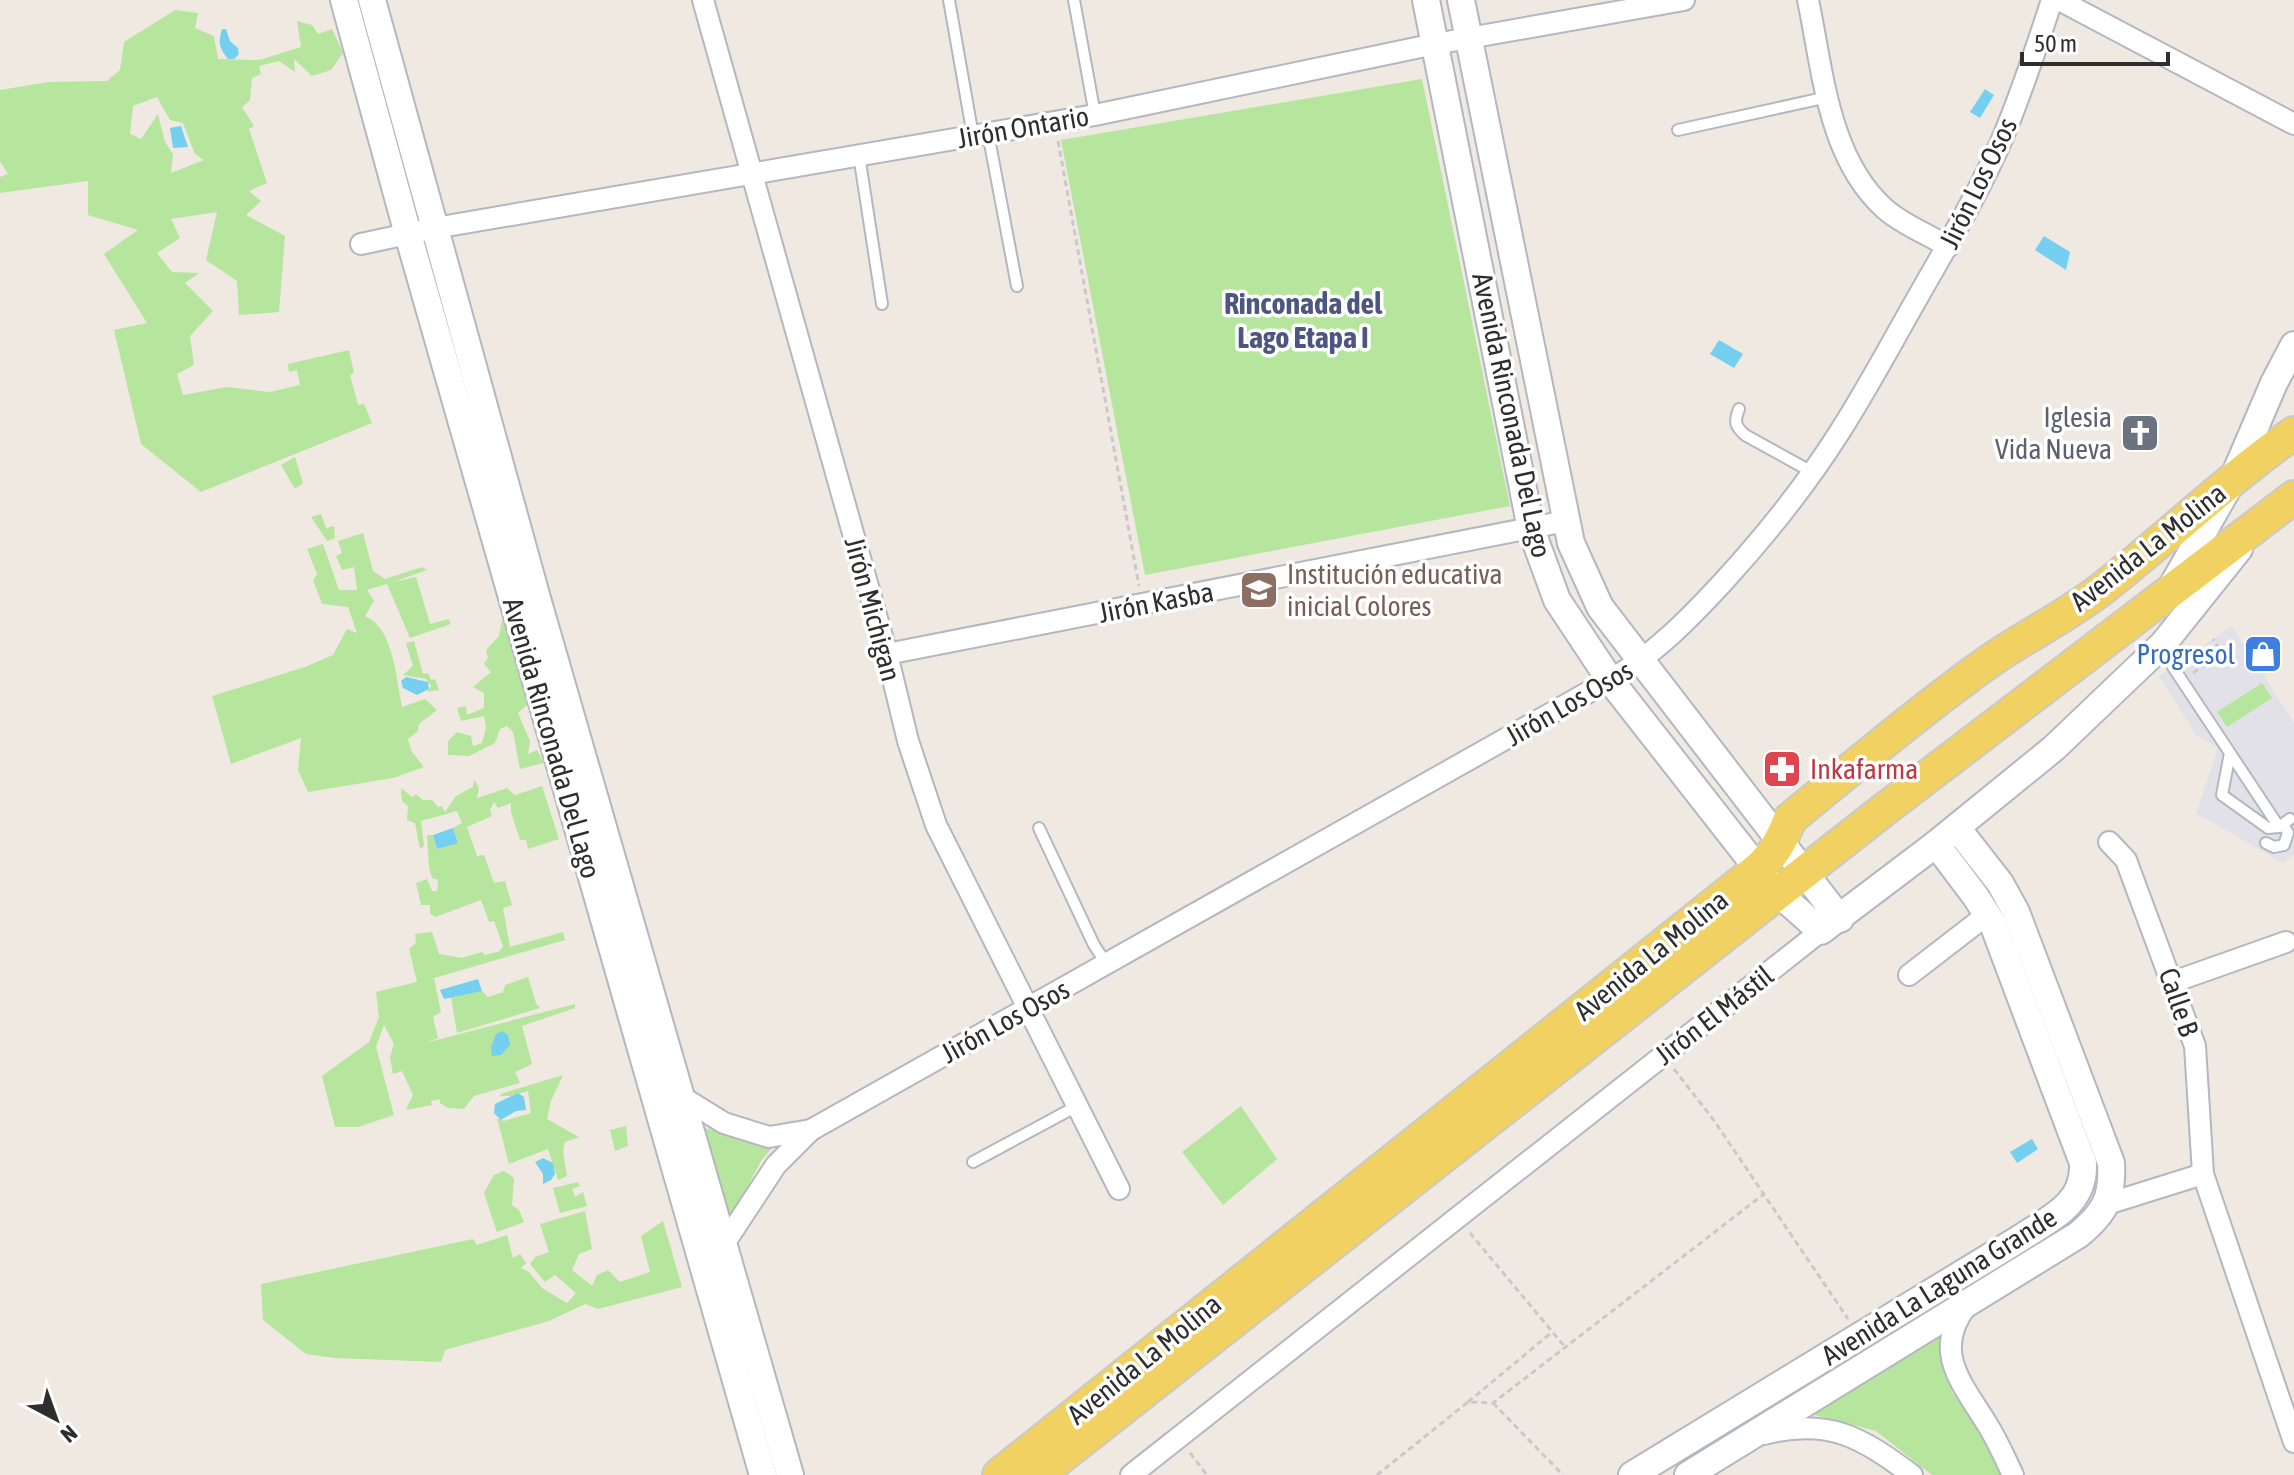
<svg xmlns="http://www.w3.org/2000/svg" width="2294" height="1475" font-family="'Asap Condensed',sans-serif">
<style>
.industrial{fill:#e3e1e8}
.green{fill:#b6e59e;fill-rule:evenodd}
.water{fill:#75cff0}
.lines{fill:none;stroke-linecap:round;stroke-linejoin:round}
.service-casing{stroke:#b4b7c1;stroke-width:14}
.minor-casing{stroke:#b4b7c1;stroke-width:24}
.tertiary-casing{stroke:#b4b7c1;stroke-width:30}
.primary-casing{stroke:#c9c9c9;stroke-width:36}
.path{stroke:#c9c9c9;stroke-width:3;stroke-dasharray:6 4;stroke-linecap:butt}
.service{stroke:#fff;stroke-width:10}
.minor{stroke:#fff;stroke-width:20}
.tertiary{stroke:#fff;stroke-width:26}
.primary{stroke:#f2d163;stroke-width:32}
.labels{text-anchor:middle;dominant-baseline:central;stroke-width:7;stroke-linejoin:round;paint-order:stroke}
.street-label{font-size:28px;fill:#2e2e2e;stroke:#fff}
.worship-label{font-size:28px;fill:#5b616d;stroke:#fff;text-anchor:end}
.education-label{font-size:28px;fill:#785e54;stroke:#fff;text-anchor:start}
.shop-label{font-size:28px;fill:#366cbe;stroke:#fff;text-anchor:end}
.health-label{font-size:28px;fill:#be3a42;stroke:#fff;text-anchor:start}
.neighbourhood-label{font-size:30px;font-weight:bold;fill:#4d5680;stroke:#fff}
</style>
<rect width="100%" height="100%" fill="#efe9e1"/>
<polygon class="industrial" points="2232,626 2294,723 2294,855 2283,863 2196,813 2218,748 2196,735 2159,676"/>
<g class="green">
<path d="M175 10 198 13 195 28 214 36 218 59 259 60 301 47 297 21 312 25 318 34 332 29 343 53 331 70 312 76 294 59 295 72 279 61 259 66 261 74 252 78 250 100 242 107 254 126 249 129 267 183 249 191 261 201 246 215 285 236 279 312 239 315 237 281 206 260 217 212 171 219 180 238 157 253 172 272 199 273 185 283 213 311 190 336 194 365 177 374 183 395 227 387 270 392 300 385 297 370 289 372 288 364 349 350 354 373 350 375 358 405 364 404 372 423 201 492 141 444 114 330 147 323 104 254 138 230 88 215V181L0 193V177L8 174 0 161V90L49 82 107 81 120 70 124 42ZM157 97 170 120 183 123 195 154 204 160 171 173 173 154 165 142 158 114 141 139 130 134 133 106Z"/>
<polygon points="1422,79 1510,506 1145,575 1061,140"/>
<polygon points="295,457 303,483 295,489 281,465"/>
<polygon points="321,514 326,528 334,526 335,538 327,541 311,517"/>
<path d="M363 533 373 571 385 579 422 567 427 570 393 582 416 577 430 624 449 619 451 624 410 638 387 584 367 590 374 601 365 616C394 628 396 679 402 707L425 699 437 710 419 724 418 731 408 739 412 752 424 767 393 778 308 792 298 770 301 738 231 764 212 696 305 667 333 655 347 629 357 633 348 607 322 604 313 580 317 574 307 549 323 544 339 590H357L354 567 342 570 336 556 342 553 338 541Z"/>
<path d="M502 620C516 637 524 659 520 680L532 700 518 713 530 741 528 754 537 750 544 763 520 769 513 732 507 726 500 729 495 743 469 756 448 755V741L457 732 471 736 473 746 482 743 486 728 484 716 461 721 457 708 466 706 467 715 484 708V693L473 687 491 672 484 664 488 658 486 650 499 636Z"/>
<polygon points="414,641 423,674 428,673 431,680 435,679 439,690 427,692 431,686 426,679 403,675 413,666 406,643"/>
<polygon points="2262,683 2272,698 2227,727 2217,712"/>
<polygon points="474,779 479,788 477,798 507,788 515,795 542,786 559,839 528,849 526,840 520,840 511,812 511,803 498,808 494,802 490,810 492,816 467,827 477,856 484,855 494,883 505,881 512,905 503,908 510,947 563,932 565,940 434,978 441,1012 433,1017 438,1038 425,1043 575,1004 575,1008 522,1026 532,1064 515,1072 520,1083 474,1096 464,1109 448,1108 440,1103 440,1099 431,1101 432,1105 406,1110 413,1095 402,1071 393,1074 390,1057 394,1044 384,1025 376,1047 394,1115 358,1127 335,1127 322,1076 369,1042 379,1017 376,992 417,982 409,949 416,943 415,934 432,932 439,954 462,958 482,952 485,955 500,951 503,946 494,921 489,922 481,900 435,917 430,913 430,905 421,905 416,883 427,879 432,891 437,891 438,880 432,878 429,867 427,835 433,835 437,849 458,842 453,828 462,823 457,811 421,821 424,846 420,849 415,823 407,820 408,806 402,801 401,788 412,797 416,794 423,800 432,800 438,807 442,806 445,812 456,796 473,787"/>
<polygon points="528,977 536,1003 540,1008 457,1033 451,997 482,991 488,997 503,992 505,985"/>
<polygon points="563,1075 551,1101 547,1119 579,1137 565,1142 563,1151 567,1176 558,1180 548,1149 509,1164 497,1118 504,1121 531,1113 528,1091 511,1096 499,1096 503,1093"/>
<polygon points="1241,1106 1277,1159 1223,1205 1182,1152"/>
<polygon points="626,1126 628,1146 615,1151 610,1130"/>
<polygon points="698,1126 773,1147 761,1161 727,1226"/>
<polygon points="504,1171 514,1178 512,1205 519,1210 524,1222 497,1232 484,1193 494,1175"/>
<polygon points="578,1182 580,1186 572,1189 575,1197 583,1192 587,1206 560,1213 553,1188"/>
<polygon points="585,1211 592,1249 579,1254 572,1270 592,1286 597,1275 608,1270 620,1282 650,1272 641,1236 663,1221 682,1287 598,1309 585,1304 549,1321 445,1350 441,1362 335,1358 306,1354 263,1320 261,1284 473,1239 477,1245 507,1235 513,1258 520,1254 526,1263 521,1268 529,1272 542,1288 567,1303 576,1293 555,1275 545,1282 530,1264 535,1257 549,1252 540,1224"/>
<polygon points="1944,1330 1944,1355 1952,1392 1989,1445 2003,1475 1932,1475 1876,1431 1811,1414"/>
</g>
<g class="water">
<path d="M222 29H226L230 41 238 48 239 54 234 59H228C219 48 218 42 222 29Z"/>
<polygon points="1985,89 1994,95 1980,118 1970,112"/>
<polygon points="181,126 188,147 173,148 170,128"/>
<polygon points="2044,236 2070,252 2066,270 2035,250"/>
<polygon points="1719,340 1743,354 1734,368 1710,354"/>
<polygon points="406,677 428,682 429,689 417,695 403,688 401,681"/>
<polygon points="453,828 458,843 437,849 433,835"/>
<polygon points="478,979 482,991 444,999 440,990"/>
<polygon points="502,1031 508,1035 510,1045 501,1055 492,1056 491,1048 496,1034"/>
<polygon points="518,1093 524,1097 526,1110 516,1111 501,1120 494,1113 495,1104"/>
<polygon points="2032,1139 2038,1149 2017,1163 2010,1152"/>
<polygon points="543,1158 553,1163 555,1174 551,1180 543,1184 543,1174 535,1162"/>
</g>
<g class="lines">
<defs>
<g id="service">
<polyline points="949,0 973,136"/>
<polyline points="1074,0 1095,115"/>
<polyline points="1678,130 1828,97"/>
<polyline points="988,133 1017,286"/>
<polyline points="859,155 882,304"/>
<path d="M1739 409C1734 422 1735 426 1745 435L1812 472"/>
<polyline points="2164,646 2173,667 2279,827 2268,828 2222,795 2230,753"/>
<polyline points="1039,828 1094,945 1106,963"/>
<polyline points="2266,843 2274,847 2284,845 2288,833 2283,824 2290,819"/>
<polyline points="973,1162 1077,1106"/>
</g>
<g id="minor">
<polyline points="703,0 887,654 908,741 936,825 1119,1189"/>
<path d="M1808 0C1823 71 1828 158 1885 209 1903 225 1928 234 1948 247"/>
<polyline points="2059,0 2294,124"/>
<polyline points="361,244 435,228 1095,115 1435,44 1684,0"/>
<polyline points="887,654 1566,521"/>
<polyline points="2109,842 2126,860 2195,1046 2203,1174 2294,1442"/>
<polyline points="1909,975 1988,914"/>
<polyline points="2173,982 2286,942"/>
<polyline points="677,1097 682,1097 724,1123 769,1137 811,1130"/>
<polyline points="2107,1204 2203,1174"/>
<path d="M714 1247 724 1244 776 1165 811 1130 1610 680C1655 654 1689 619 1724 581 1766 535 1806 485 1839 433 1866 391 1890 346 1915 302 1946 247 1978 195 2003 137 2022 92 2037 46 2052 0"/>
<path d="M1968 1304C1931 1350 1961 1382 1987 1424 1997 1440 2005 1458 2013 1475"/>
<path d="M1764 1434C1829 1417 1862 1438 1912 1475"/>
<polyline points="1131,1475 1821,931"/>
</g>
<g id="tertiary">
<polyline points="344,0 408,234 763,1475"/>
<polyline points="372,0 536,595 790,1475"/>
<polyline points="1426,0 1531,529 1557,600 1610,680 1758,869 1778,893 1821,931 1936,844 2054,748 2163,644 2239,549"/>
<polyline points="1461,0 1571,543 1600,607 1840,919"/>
<polyline points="2171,588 2232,481 2274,383 2294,345"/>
<path d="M1632 1475 2019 1239C2050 1218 2085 1205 2083 1163L1993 924 1976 897 1936 844"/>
<path d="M1688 1475 2078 1235C2105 1213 2113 1198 2111 1163L2016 912 2000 883 1957 828"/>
</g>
<g id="primary">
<path d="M999 1475 1758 869C1774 855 1782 839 1790 819 1856 765 1921 710 1991 660 2026 636 2065 617 2099 591 2165 540 2225 481 2294 433"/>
<polyline points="1038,1475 1881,812 2294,497"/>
</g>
</defs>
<use href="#service" class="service-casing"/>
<use href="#minor" class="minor-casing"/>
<use href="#tertiary" class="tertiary-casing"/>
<use href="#primary" class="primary-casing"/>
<g class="path">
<polyline points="1058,141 1139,586"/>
<polyline points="2193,673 2222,653 2213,639"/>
<polyline points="1674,1069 1713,1119 1848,1319"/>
<polyline points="1470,1233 1565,1347"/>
<polyline points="1468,1402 1551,1333"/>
<polyline points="1493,1403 1563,1475"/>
<polyline points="1190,1453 1207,1475"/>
<polyline points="1377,1475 1468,1402 1493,1403 1764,1194"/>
</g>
<use href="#service" class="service"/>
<use href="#minor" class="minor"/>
<use href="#tertiary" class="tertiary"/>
<use href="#primary" class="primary"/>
</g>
<defs>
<symbol id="church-square" viewBox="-11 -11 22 22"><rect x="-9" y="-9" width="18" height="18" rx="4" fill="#6b7280" stroke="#fff"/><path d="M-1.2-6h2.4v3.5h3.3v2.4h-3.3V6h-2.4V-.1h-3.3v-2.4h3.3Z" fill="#fff"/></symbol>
<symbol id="school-square" viewBox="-11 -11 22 22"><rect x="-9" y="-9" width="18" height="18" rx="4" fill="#8d6e63" stroke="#fff"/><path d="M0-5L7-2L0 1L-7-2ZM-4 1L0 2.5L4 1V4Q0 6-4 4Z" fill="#fff"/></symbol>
<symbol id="shop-square" viewBox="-11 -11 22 22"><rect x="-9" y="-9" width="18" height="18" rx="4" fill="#3f7fe0" stroke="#fff"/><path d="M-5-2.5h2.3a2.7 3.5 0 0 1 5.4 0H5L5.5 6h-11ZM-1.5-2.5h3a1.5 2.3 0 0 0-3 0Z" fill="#fff"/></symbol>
<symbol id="pharmacy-square" viewBox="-11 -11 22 22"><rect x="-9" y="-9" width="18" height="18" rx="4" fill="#e0444e" stroke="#fff"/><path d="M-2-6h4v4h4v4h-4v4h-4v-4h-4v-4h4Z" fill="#fff"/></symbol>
</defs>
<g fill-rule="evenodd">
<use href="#church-square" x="2118" y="411" width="44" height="44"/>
<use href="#school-square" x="1237" y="568" width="44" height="44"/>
<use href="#shop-square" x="2241" y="632" width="44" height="44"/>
<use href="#pharmacy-square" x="1760" y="747" width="44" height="44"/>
</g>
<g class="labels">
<g class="street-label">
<text transform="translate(1023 127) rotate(-10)">Jirón Ontario</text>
<text transform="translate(1978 183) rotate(-64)">Jirón Los Osos</text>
<text transform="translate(1512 415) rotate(78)">Avenida Rinconada Del Lago</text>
<text transform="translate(2148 547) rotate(-38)">Avenida La Molina</text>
<text transform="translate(1156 602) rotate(-11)">Jirón Kasba</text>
<text transform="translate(873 609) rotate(75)">Jirón Michigan</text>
<text transform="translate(1569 703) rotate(-30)">Jirón Los Osos</text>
<text transform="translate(552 738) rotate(74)">Avenida Rinconada Del Lago</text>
<text transform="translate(1651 955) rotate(-39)">Avenida La Molina</text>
<text transform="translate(2179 1002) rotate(71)">Calle B</text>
<text transform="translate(1714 1015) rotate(-38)">Jirón El Mástil</text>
<text transform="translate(1005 1021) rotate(-29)">Jirón Los Osos</text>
<text transform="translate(1939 1286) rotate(-32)">Avenida La Laguna Grande</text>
<text transform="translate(1144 1359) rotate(-39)">Avenida La Molina</text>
</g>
<g class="worship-label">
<text x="2112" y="417">Iglesia<tspan x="2112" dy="32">Vida Nueva</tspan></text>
</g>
<g class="education-label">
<text x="1287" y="574">Institución educativa<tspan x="1287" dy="32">inicial Colores</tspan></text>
</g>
<g class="shop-label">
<text x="2235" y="654">Progresol</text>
</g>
<g class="health-label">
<text x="1810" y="769">Inkafarma</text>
</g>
<g class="neighbourhood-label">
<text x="1303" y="303">Rinconada del<tspan x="1303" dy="34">Lago Etapa I</tspan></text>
</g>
</g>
<g transform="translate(56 1419) rotate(139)" stroke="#ffffff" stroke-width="6" paint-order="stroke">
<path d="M0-6L14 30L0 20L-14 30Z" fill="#2e2e2e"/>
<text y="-12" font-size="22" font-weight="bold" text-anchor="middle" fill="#2e2e2e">N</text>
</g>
<path d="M2022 52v12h146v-12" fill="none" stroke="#2e2e2e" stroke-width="4"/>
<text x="2034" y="52" font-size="24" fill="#2e2e2e" stroke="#ffffff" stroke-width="6" paint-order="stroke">50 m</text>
</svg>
